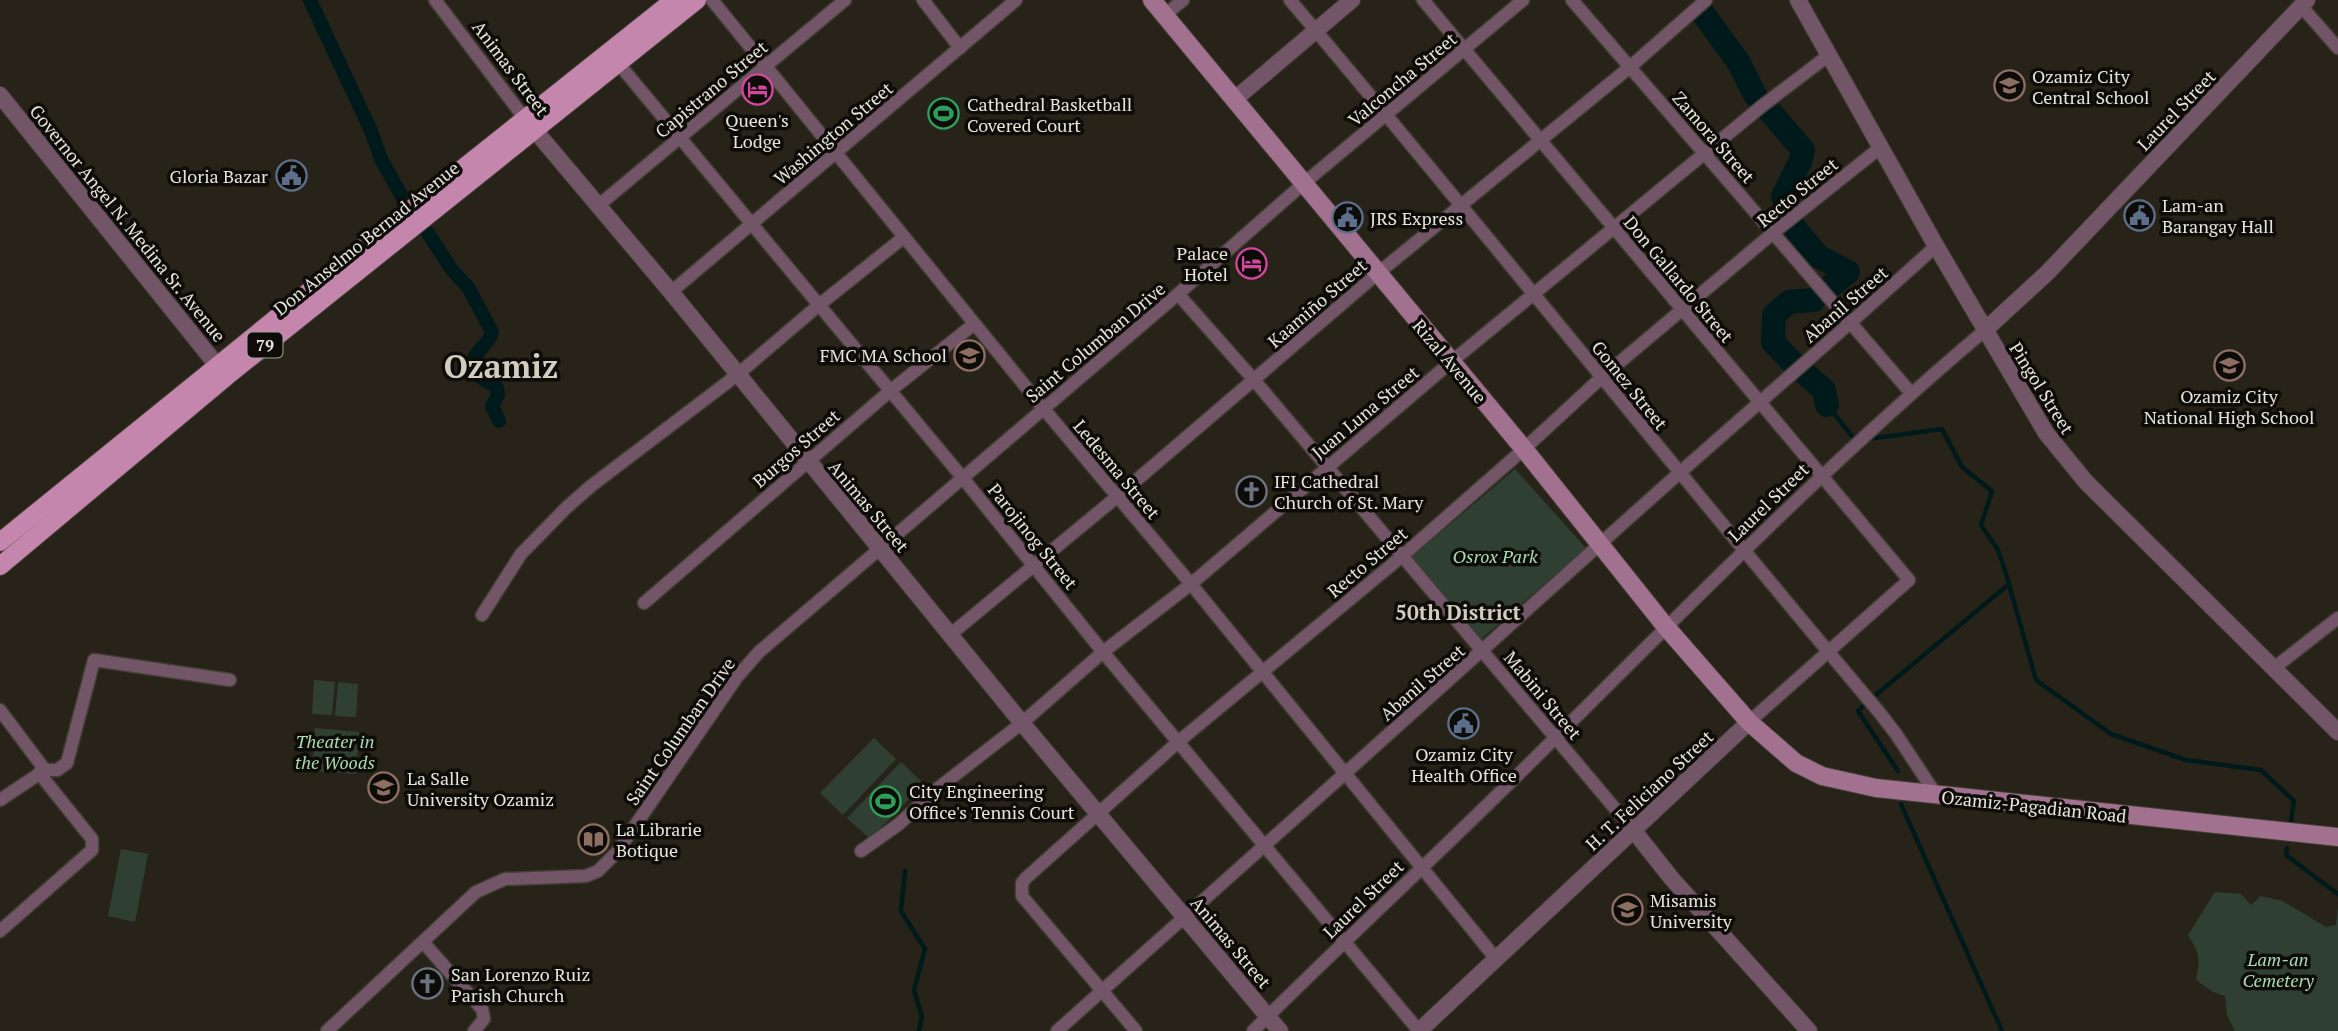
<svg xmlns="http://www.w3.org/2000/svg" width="2338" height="1031" font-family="'PT Serif',serif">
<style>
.green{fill:#2f4032}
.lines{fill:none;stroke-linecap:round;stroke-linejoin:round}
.stream{stroke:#001a1b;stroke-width:4.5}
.canal{stroke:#001a1b;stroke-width:14}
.river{stroke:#001a1b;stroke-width:24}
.minor-casing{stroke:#423e34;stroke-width:15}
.tertiary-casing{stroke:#423e34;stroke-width:18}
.secondary-casing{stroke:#423e34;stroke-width:20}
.primary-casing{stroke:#423e34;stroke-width:20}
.minor{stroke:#735568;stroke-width:12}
.tertiary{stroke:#735568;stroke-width:16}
.secondary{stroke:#a1718f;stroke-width:18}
.primary{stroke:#c486ad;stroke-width:18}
.labels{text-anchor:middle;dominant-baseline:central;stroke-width:7;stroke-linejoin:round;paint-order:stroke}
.shield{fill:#0e0c08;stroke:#a6a39d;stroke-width:2}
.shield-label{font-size:16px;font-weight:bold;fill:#e7e4dd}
.street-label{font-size:18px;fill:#e7e4dd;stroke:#0e0c08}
.poi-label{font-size:18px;fill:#e7e4dd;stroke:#0e0c08;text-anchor:start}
.park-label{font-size:18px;font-style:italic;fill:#aadcb2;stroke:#0e0c08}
.quarter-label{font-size:21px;font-weight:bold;fill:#d3cdc0;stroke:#0e0c08}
.town-label{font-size:32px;font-weight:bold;fill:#d3cdc0;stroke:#0e0c08}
</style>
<rect width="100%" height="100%" fill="#272319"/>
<g class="green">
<polygon points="1515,469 1586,548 1480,640 1407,561"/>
<polygon points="314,680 335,682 332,715 312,714"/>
<polygon points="338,682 358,684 356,717 335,716"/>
<polygon points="315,728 359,732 356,774 312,771"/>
<polygon points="874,738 896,759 843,815 820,793"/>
<polygon points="901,762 924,784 870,839 847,818"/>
<polygon points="121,849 148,854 135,922 108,916"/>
<path d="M2215 892 2241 894 2251 905 2261 896 2282 901 2326 927 2336 925 2338 907V1031H2235L2227 1016 2225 996 2213 992 2196 980C2200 959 2200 953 2188 935Z"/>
</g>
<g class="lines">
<g class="stream">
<polyline points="1827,405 1852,436"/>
<polyline points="1868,439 1942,429 1962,467 1992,491 1981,525 1998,550 2005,570 2036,680 2111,734 2186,760 2261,770 2294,801 2291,821"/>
<polyline points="1877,694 2009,584"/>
<polyline points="1863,706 1858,711 1898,771"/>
<polyline points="1901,804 2002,1031"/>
<polyline points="2287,848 2286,855 2338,894"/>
<polyline points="905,871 901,911 925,949 914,990 922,1017 919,1031"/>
</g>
<g class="canal">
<polyline points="310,0 371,131 381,159 405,202"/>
<path d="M428 233 452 270 468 287 492 332C490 346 466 354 475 371 479 380 491 381 497 388L498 395 492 406 499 421"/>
</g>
<g class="river">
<polyline points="1702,12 1739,63 1755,95"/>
<polyline points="1767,108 1803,150 1800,162 1783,196 1787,204"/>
<polyline points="1792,225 1818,256 1848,272 1827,289"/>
<polyline points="1792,362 1773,342 1774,315 1789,302 1814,300"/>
<polyline points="1802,371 1824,390 1827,405"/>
</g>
<defs>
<g id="minor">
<polyline points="435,0 525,119"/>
<polyline points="712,0 1043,408 1191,584 1497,960"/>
<polyline points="923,0 960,48"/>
<path d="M1290 0C1489 235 1680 477 1879 712L1896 734 1937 796"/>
<polyline points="1423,0 1909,580 1749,722"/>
<polyline points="1572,0 1911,393"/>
<polyline points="2301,6 2338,48"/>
<polyline points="1165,15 1183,0"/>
<polyline points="618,63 962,477 1103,652 1419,1031"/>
<polyline points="599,205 845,0"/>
<polyline points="671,292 1016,0"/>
<polyline points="1178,294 1254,380 1634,831"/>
<polyline points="644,603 890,391 974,324"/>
<polyline points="482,615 521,554 566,508 591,486 737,375 819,305 904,237"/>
<polyline points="951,634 1118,496 1377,274 1630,67 1706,0"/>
<polyline points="2274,668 2338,618"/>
<polyline points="0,710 45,770 0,800"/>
<polyline points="45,770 57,770 67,763 94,660 230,680"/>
<polyline points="861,851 899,824 937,789 1022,723 1103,652 1191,584 1451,362 1762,106 1829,55"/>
<polyline points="0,931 92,850 92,839 39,773"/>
<polyline points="423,942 482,1009 484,1019 474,1031"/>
<polyline points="327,1031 476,892 505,879 586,876 598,871 617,852 737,677 759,652 1178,294 1303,184 1523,0"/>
<path d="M1057 1031C1239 870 1418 707 1599 545 1710 444 1825 347 1936 246"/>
<polyline points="1136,1031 1022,896 1022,883 1026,878 1178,742 1401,557 1524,449 1601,378 1773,233 1881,147"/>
<path d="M1253 1031C1350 935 1450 843 1546 747 1689 605 1830 461 1984 331"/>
</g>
<g id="tertiary">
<polyline points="1798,0 1936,246 2046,433 2086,482 2338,732"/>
<polyline points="0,95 224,374"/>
<polyline points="1235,99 1352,0"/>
<polyline points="527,121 671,292 1022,723 1280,1031"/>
<polyline points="1984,331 2047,273 2307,0"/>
<polyline points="1634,831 1672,879 1809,1031"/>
<polyline points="1419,1031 1749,722"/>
</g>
<polyline id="secondary" points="1152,0 1524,449 1666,627 1749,722 1796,763 1822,776 1876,788 2338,837"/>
<g id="primary">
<polyline points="0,542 364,247 674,0"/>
<polyline points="0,566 227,376 697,0"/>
</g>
</defs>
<use href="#minor" class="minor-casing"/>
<use href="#tertiary" class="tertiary-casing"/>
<use href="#secondary" class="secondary-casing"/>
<use href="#primary" class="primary-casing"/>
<use href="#minor" class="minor"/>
<use href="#tertiary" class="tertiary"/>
<use href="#secondary" class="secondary"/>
<use href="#primary" class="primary"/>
</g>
<defs>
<symbol id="school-ring" viewBox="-11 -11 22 22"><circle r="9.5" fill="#0e0c08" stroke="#8d6e63" stroke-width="1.5"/><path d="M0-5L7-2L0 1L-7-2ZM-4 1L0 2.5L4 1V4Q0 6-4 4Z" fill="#8d6e63"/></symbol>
<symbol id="hotel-ring" viewBox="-11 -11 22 22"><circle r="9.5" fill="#0e0c08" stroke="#d1479c" stroke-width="1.5"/><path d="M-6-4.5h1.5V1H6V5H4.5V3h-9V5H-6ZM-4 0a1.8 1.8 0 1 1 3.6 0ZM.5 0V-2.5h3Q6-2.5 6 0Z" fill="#d1479c"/></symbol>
<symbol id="stadium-ring" viewBox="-11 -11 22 22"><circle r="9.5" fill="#0e0c08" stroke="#2e9e5b" stroke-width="1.5"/><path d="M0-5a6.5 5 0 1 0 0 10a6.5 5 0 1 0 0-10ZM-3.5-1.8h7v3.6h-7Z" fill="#2e9e5b"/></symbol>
<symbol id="civic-ring" viewBox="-11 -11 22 22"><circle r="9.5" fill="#0e0c08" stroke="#5c6f8a" stroke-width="1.5"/><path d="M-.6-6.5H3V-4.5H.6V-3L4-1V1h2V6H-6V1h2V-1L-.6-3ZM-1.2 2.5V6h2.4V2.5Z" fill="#5c6f8a"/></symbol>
<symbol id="church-ring" viewBox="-11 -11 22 22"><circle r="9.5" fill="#0e0c08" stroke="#6b7280" stroke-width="1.5"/><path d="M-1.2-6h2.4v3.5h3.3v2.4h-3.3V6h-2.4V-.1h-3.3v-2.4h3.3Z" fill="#6b7280"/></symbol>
<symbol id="library-ring" viewBox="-11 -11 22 22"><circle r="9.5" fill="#0e0c08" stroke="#8d6e63" stroke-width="1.5"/><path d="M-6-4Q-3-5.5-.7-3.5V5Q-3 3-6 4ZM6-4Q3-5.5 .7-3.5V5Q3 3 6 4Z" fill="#8d6e63"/></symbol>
<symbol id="university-ring" viewBox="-11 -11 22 22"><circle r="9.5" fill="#0e0c08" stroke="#8d6e63" stroke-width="1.5"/><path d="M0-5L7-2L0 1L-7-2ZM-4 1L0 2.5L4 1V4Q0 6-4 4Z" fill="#8d6e63"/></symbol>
</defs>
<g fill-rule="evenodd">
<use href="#school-ring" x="1992" y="68" width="35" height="35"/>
<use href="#hotel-ring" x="740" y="72" width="35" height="35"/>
<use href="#stadium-ring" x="926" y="96" width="35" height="35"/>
<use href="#civic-ring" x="274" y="158" width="35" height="35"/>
<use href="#civic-ring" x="2122" y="198" width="35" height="35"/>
<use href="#civic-ring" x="1330" y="200" width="35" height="35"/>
<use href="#hotel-ring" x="1234" y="246" width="35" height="35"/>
<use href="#school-ring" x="952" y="338" width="35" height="35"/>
<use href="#school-ring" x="2212" y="348" width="35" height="35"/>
<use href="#church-ring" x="1234" y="474" width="35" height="35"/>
<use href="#civic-ring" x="1446" y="706" width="35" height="35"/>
<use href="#school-ring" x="366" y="770" width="35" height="35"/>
<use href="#stadium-ring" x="868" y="784" width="35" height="35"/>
<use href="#library-ring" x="576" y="822" width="35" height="35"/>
<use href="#university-ring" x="1610" y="892" width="35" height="35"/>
<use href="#church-ring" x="410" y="966" width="35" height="35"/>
</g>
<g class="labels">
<rect class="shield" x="247.5" y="332.5" width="35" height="25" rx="5"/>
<g class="shield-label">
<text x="265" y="345">79</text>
</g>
<g class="street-label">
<text transform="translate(511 68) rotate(53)">Animas Street</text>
<text transform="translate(1402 79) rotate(-40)">Valconcha Street</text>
<text transform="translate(711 89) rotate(-40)">Capistrano Street</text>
<text transform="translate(2176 110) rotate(-46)">Laurel Street</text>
<text transform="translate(833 133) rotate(-40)">Washington Street</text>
<text transform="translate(1714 137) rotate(49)">Zamora Street</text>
<text transform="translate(1797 192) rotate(-39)">Recto Street</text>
<text transform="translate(128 223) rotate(51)">Governor Angel N. Medina Sr. Avenue</text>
<text transform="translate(366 238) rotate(-39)">Don Anselmo Bernad Avenue</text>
<text transform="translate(1679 279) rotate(50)">Don Gallardo Street</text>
<text transform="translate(1317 303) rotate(-41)">Kaamiño Street</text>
<text transform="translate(1845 304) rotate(-41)">Abanil Street</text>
<text transform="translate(1095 342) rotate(-40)">Saint Columban Drive</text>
<text transform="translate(1450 361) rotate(50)">Rizal Avenue</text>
<text transform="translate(1630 385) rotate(51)">Gomez Street</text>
<text transform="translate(2042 388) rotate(58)">Pingol Street</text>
<text transform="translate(1365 412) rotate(-40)">Juan Luna Street</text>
<text transform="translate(796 448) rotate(-41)">Burgos Street</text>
<text transform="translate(1117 469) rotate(50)">Ledesma Street</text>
<text transform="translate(1768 502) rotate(-44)">Laurel Street</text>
<text transform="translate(869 506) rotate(50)">Animas Street</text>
<text transform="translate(1033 536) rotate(51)">Parojinog Street</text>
<text transform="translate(1367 562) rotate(-40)">Recto Street</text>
<text transform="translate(1422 682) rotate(-41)">Abanil Street</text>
<text transform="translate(1543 695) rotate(50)">Mabini Street</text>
<text transform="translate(680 731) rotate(-55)">Saint Columban Drive</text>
<text transform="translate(1649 790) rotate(-43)">H. T. Feliciano Street</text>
<text transform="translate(2034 806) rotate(6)">Ozamiz-Pagadian Road</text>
<text transform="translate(1363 899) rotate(-44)">Laurel Street</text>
<text transform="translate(1231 942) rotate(50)">Animas Street</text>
</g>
<g class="poi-label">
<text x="2032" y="76">Ozamiz City<tspan x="2032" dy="21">Central School</tspan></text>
<text x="967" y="104">Cathedral Basketball<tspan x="967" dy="21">Covered Court</tspan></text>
<text x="757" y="120" text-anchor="middle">Queen's<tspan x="757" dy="21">Lodge</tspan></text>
<text x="268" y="176" text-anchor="end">Gloria Bazar</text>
<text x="2162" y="205">Lam-an<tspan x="2162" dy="21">Barangay Hall</tspan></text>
<text x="1370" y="218">JRS Express</text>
<text x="1228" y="253" text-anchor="end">Palace<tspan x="1228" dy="21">Hotel</tspan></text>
<text x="947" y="355" text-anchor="end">FMC MA School</text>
<text x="2229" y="396" text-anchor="middle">Ozamiz City<tspan x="2229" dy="21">National High School</tspan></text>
<text x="1274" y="481">IFI Cathedral<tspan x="1274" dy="21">Church of St. Mary</tspan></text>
<text x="1464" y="754" text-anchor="middle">Ozamiz City<tspan x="1464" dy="21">Health Office</tspan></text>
<text x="407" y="778">La Salle<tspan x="407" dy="21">University Ozamiz</tspan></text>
<text x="909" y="791">City Engineering<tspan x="909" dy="21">Office's Tennis Court</tspan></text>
<text x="616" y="829">La Librarie<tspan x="616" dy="21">Botique</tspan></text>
<text x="1650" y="900">Misamis<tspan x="1650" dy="21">University</tspan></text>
<text x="451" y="974">San Lorenzo Ruiz<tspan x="451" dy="21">Parish Church</tspan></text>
</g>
<g class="park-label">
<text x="1495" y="556">Osrox Park</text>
<text x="335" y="741">Theater in<tspan x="335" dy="21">the Woods</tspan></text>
<text x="2278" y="959">Lam-an<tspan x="2278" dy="21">Cemetery</tspan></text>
</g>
<g class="quarter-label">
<text x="1458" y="612">50th District</text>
</g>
<g class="town-label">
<text x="501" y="366">Ozamiz</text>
</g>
</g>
</svg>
